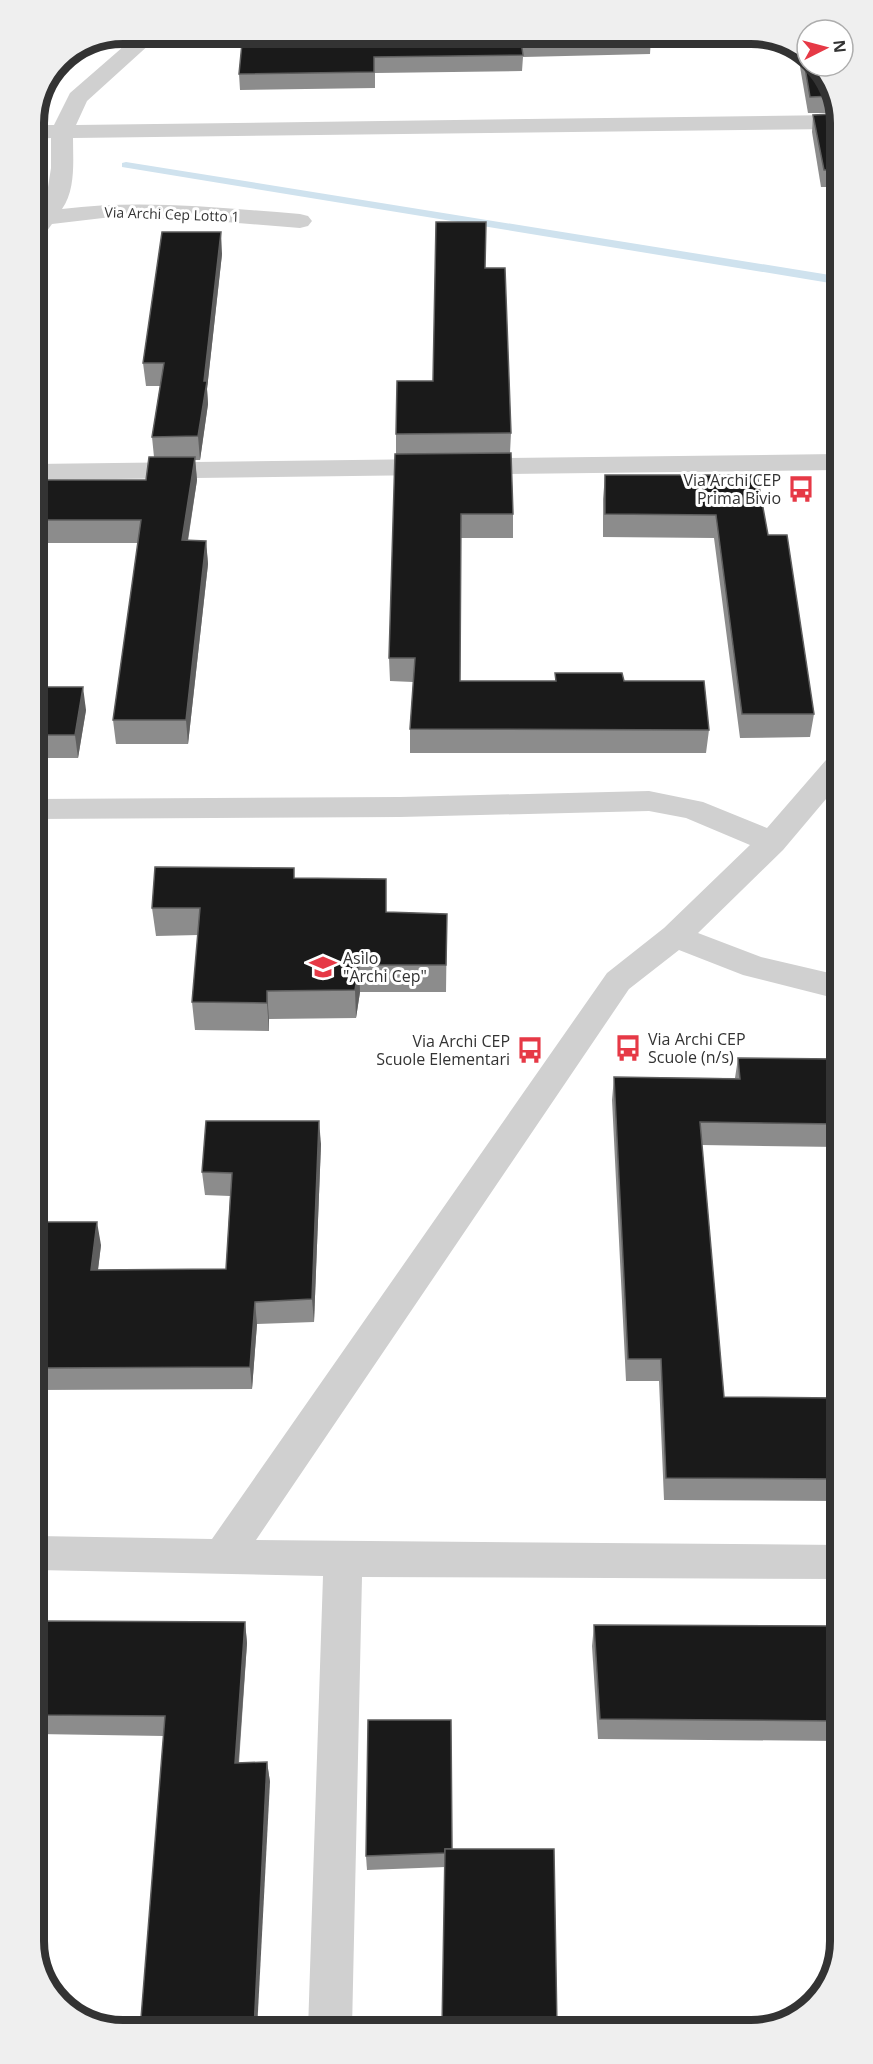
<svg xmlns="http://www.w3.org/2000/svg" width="873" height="2064" font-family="'Open Sans',sans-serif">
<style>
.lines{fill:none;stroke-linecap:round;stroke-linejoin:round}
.stream{fill:#cfe2ee;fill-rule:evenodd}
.minor{fill:#d0d0d0;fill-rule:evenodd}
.wall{fill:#8c8c8c}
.shaded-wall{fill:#5f5f5f}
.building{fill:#1a1a1a;stroke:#5f5f5f;stroke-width:1.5}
.labels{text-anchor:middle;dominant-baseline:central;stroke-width:6;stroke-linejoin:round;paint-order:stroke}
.far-street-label{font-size:14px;fill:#333;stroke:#fff}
.poi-label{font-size:16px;fill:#333;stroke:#fff;text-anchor:end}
.rim{fill:none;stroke:#333;stroke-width:8}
</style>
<rect width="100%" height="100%" fill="#fff"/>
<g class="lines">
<polygon class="stream" points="126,162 836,276 836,284 122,167 122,163"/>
<g class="minor">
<path d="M139 33H162L87 101 76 125 835 115V129L73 138C73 161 76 189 62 209 142 199 221 208 300 214L308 216 312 221 308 226 300 228 189 219 103 218 52 224 44 235 33 236V217L46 200 51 168V138L33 139V125H54L70 93Z"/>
<path d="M94 45 97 48C89 58 67 68 55 69L59 59Z"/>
<polygon points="836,454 836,470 34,480 34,464"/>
<polygon points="837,757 837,786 783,850 698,933 761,957 838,975 838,999 743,975 679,950 629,989 256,1540 839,1545 839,1579 362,1577 352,2029 308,2030 323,1576 37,1570 37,1536 212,1539 607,973 664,928 750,845 686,818 649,811 400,817 35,819 35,799 400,797 649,791 703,802 767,828 826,760"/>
</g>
</g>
<g class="wall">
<polygon points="243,33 651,38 650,54 523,57 522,71 375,73 375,88 240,90 239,74"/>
<polygon points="798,49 805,52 835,94 835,113 808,113 798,55"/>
<polygon points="835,114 836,187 821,187 812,132 813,115"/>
<polygon points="222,254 207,389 208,404 200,460 195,460 197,480 188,541 206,541 208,564 188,744 116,744 113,720 138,543 34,543 34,480 146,480 154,457 152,437 160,386 146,386 143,363"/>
<polygon points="485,268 511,433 510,453 513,514 513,538 461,538 460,681 555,681 555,673 624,681 709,730 706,753 410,753 410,729 413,682 390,681 389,658 396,454 396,434 433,381"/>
<polygon points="605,475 757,475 768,535 814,714 810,737 740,738 714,538 603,537 603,499"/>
<polygon points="35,687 86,710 78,758 35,758"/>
<polygon points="295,878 387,912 447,914 446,992 360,992 356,1018 269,1019 269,1031 195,1030 192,1002 198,935 156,936 152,908"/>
<polygon points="738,1058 838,1059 838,1147 702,1145 724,1397 839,1398 839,1501 664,1500 659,1381 626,1381 612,1100 614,1077 735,1078"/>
<polygon points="321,1144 314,1322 257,1324 252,1389 36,1390 36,1222 101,1245 98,1270 226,1269 230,1196 205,1195 202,1172"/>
<polygon points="37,1621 245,1622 247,1643 239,1763 267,1762 270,1782 164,1736 37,1734"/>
<polygon points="594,1625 839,1626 839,1741 598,1739 592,1646"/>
<polygon points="452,1849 445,1867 367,1870 366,1856"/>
</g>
<g class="shaded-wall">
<polygon points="221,232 222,254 207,389 208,404 200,460 198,436"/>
<polygon points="195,457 197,480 184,564 182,540"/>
<polygon points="206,541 208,564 188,744 186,720"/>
<polygon points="83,687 86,710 78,758 75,735"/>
<polygon points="359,965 360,992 356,1018 355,990"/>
<polygon points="267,991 269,1019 269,1031 267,1003"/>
<polygon points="319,1121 321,1144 314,1322 312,1299"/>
<polygon points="97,1222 101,1245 95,1293 91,1270"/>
<polygon points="255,1302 257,1324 252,1389 250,1367"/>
<polygon points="245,1622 247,1643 237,1783 235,1763"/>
<polygon points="267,1762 270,1782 257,2030 254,2030"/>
</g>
<g class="building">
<polygon points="243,33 650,33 651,38 521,41 523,55 374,57 374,72 239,74"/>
<polygon points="802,50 805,52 807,54 807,66 816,66 835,94 835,96 810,97"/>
<polygon points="835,114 836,170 824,170 813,115"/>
<polygon points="436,222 486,222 485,268 505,268 511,433 396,434 397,381 433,381"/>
<polygon points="162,232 221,232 204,381 207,381 198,436 152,437 164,363 143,363"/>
<polygon points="511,453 513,514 461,514 460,681 556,681 555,673 622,673 624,681 704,681 709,730 410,729 415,658 389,658 395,454"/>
<polygon points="149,457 195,457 182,540 206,541 186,720 113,720 141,520 34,520 34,480 146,480"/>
<polygon points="605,475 757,475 768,535 787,535 814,714 742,714 716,515 605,514"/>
<polygon points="35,687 83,687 75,735 35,735"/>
<polygon points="155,867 294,868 294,878 386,879 386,912 447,914 446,965 359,965 355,990 267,991 267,1003 192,1002 200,908 152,908"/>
<polygon points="738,1058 838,1059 838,1124 700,1122 724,1397 839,1398 839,1479 666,1478 661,1359 628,1359 614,1077 740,1079"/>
<polygon points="206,1121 319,1121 312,1299 255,1302 250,1367 36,1368 36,1222 97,1222 91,1270 226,1269 232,1173 202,1172"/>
<polygon points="37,1621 245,1622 235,1763 267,1762 254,2030 140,2031 165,1716 37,1715"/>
<polygon points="594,1625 839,1626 839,1721 600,1719"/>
<polygon points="368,1720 451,1720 452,1849 445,1849 445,1853 366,1856"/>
<polygon points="445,1849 554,1849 557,2028 442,2029"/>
</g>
<defs>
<symbol id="bus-bare" viewBox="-9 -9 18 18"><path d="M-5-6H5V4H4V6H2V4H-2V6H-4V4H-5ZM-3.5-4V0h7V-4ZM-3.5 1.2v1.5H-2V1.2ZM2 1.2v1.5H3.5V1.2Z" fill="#e63946" stroke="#fff" stroke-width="2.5" paint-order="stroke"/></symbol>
<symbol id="school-bare" viewBox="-9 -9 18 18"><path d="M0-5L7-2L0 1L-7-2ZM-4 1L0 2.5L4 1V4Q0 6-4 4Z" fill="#e63946" stroke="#fff" stroke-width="2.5" paint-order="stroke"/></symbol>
</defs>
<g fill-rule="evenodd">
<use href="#bus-bare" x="782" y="470" width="38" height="38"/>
<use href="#school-bare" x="304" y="948" width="38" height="38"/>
<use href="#bus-bare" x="609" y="1029" width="38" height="38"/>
<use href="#bus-bare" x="511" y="1031" width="38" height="38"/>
</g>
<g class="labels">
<g class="far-street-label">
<text transform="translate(172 214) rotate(2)">Via Archi Cep Lotto 1</text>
</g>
<g class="poi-label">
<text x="781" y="480">Via Archi CEP<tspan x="781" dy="18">Prima Bivio</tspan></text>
<text x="343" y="958" text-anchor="start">Asilo<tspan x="343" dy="18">"Archi Cep"</tspan></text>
<text x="648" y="1039" text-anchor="start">Via Archi CEP<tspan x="648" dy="18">Scuole (n/s)</tspan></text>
<text x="510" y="1041">Via Archi CEP<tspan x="510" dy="18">Scuole Elementari</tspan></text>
</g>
</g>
<path d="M0 0H873V2064H0ZM123 44H751A79 79 0 0 1 830 123V1941A79 79 0 0 1 751 2020H123A79 79 0 0 1 44 1941V123A79 79 0 0 1 123 44Z" fill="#efefef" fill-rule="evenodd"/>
<path class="rim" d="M123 44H751A79 79 0 0 1 830 123V1941A79 79 0 0 1 751 2020H123A79 79 0 0 1 44 1941V123A79 79 0 0 1 123 44Z"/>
<g transform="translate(825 48) rotate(84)"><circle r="28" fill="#ffffff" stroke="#adadad" stroke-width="1.5"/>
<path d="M0-4.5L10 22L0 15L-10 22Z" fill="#e63946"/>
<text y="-9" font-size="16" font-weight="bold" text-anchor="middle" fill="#333333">N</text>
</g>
</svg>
